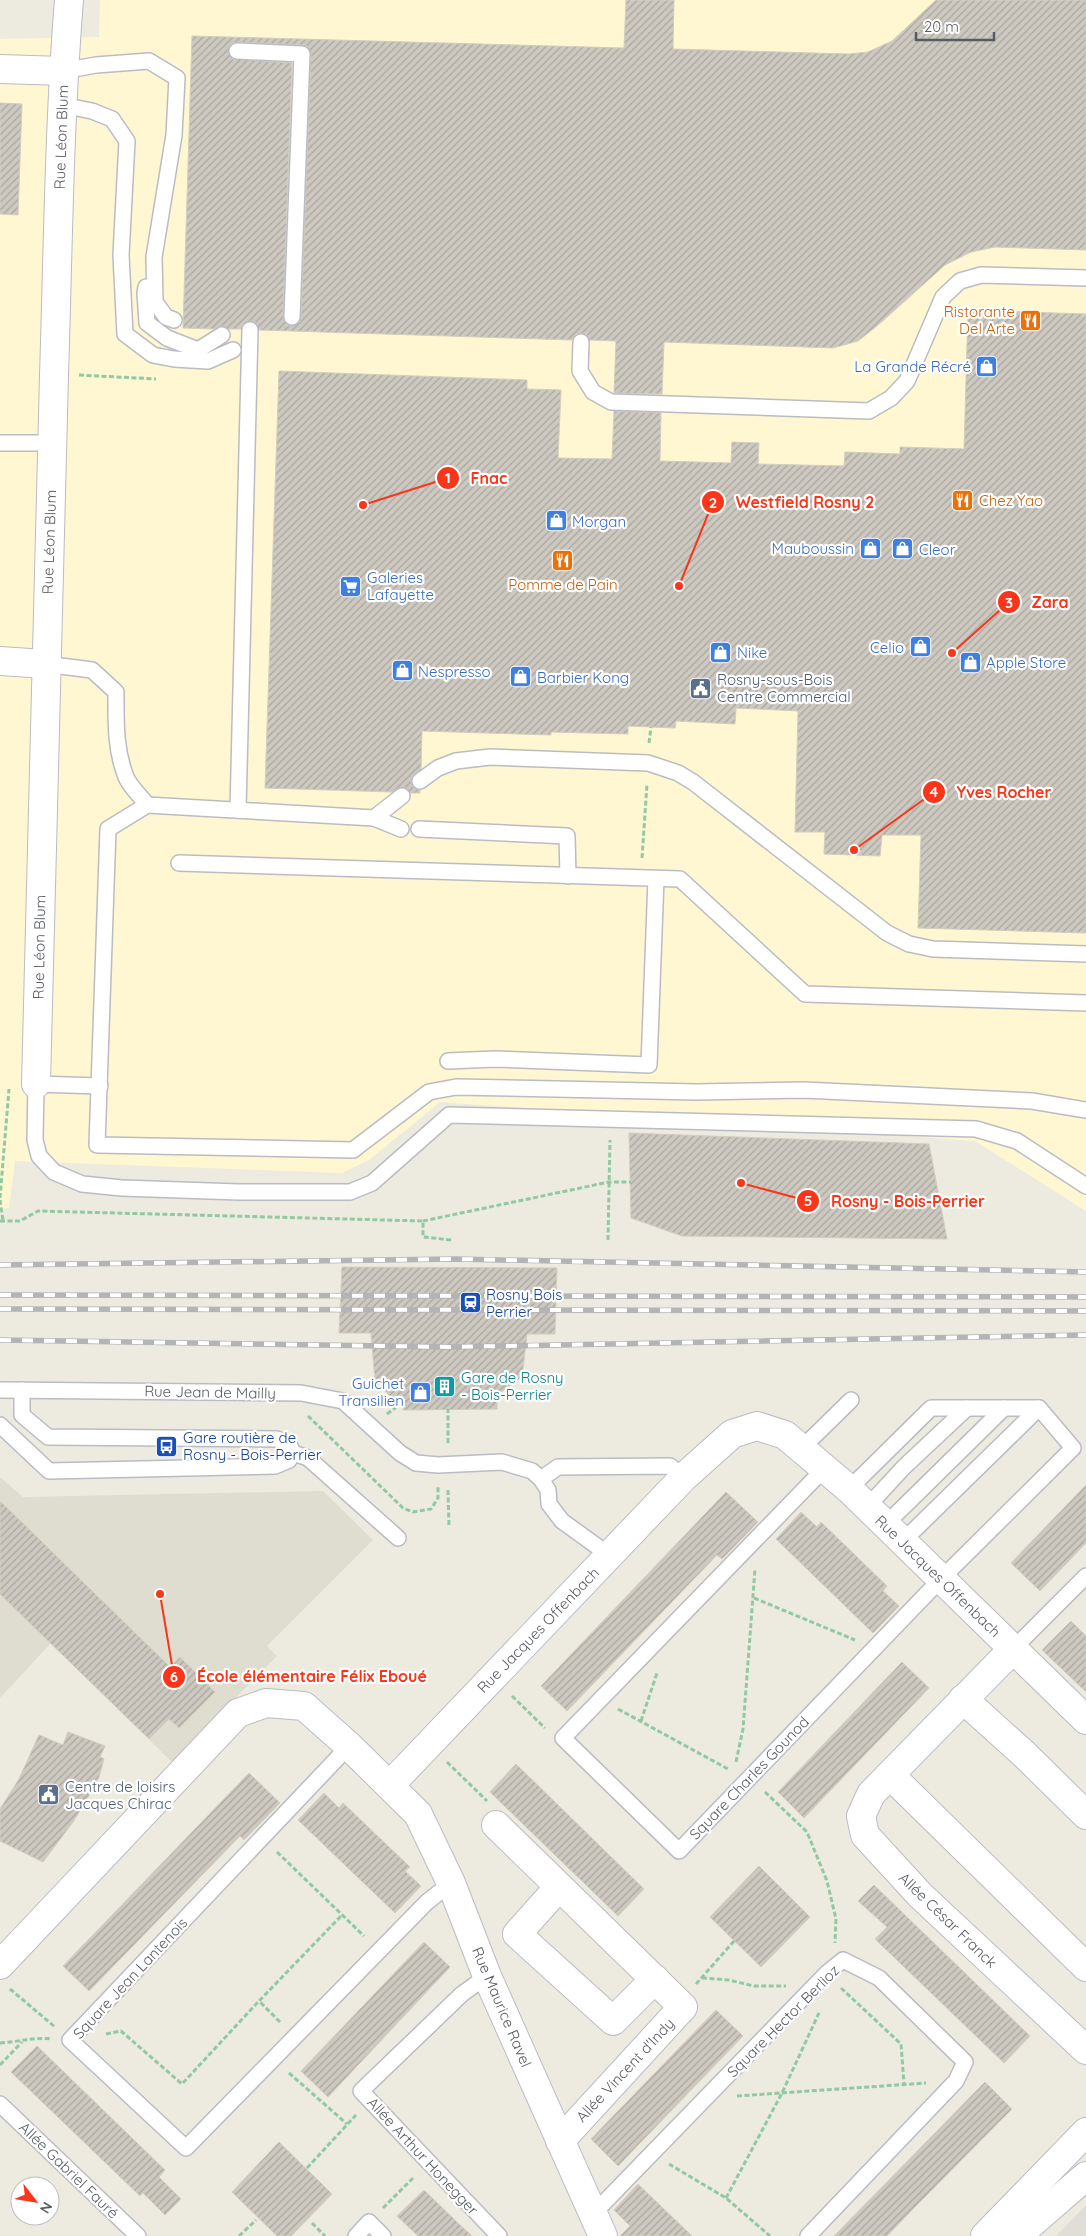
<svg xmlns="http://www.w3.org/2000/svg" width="1086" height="2236" font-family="Quicksand,sans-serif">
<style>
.commercial{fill:#fff7d2}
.industrial{fill:#e0ded7}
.education{fill:#dfddcf}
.building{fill:url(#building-hatch);stroke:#d2cdbd;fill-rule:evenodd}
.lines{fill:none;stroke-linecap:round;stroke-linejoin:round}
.service-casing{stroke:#babcc3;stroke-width:18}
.minor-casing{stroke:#babcc3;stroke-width:30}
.secondary-casing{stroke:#babdc5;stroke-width:30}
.path{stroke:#91c9a3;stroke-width:3;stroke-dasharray:5 2.5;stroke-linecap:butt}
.service{stroke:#fff;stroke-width:15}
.minor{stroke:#fff;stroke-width:28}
.secondary{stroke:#fff;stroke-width:28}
.rail-casing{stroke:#b3b4b5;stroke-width:5.5}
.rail{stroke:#fff;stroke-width:4;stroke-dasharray:11;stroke-linecap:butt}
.labels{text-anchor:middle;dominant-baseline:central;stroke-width:4.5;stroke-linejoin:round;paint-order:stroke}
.street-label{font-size:15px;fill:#585c62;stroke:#fff}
.food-label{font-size:15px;fill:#c56008;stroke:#fff;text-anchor:end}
.shop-label{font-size:15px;fill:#366cbe;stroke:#fff;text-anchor:start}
.service-label{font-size:15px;fill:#4e5e75;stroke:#fff;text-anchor:start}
.transit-label{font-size:15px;fill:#164399;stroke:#fff;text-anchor:start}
.culture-label{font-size:15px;fill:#0d838f;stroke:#fff;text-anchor:start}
.leader{fill:none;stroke:#f93619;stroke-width:2}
.callout-dot{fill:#f93619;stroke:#fff;stroke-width:2}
.mark-label{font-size:15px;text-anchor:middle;font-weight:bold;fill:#fff}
.callout-label{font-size:16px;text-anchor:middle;font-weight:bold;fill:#f93619;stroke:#fff;stroke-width:4.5;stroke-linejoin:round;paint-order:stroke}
</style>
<defs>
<pattern id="building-hatch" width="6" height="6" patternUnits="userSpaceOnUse" patternTransform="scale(1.25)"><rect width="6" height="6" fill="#cdc9c0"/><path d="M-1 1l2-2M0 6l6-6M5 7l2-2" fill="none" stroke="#a9a69f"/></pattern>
</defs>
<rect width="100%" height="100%" fill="#edebdf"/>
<polygon class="commercial" points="100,0 1086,0 1086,1211 975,1141 440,1102 369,1160 342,1173 15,1161 9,1208 0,1209 0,39 99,37"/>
<polygon class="industrial" points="1086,2205 1086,2236 1056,2236"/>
<polygon class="education" points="0,1477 23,1497 323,1491 373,1540 267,1646 277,1656 172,1762 51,1643 0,1698"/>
<g class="building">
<path d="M626 0H674L673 49 849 54 868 52 892 41 936 0H1086V250L995 247 971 252 945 265 877 326 858 341 833 348 664 342 662 394 614 393 616 341 590 340 586 334 582 333 576 334 572 340 259 330 255 322 250 321 242 325 241 329H229L222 326 215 329 183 328 192 36 624 48ZM237 42 302 45 307 46 311 54 301 317 300 322 292 326 287 325 283 317 292 63 232 59 228 50 232 43Z"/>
<polygon points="0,103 22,104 18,215 0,214"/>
<polygon points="968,310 1086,314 1086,933 918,928 921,835 882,835 880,856 824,854 825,832 795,832 798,711 736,708 735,724 676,721 675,728 628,726 628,734 551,732 551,735 422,731 421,769 412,777 411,781 413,787 420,790 420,793 411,793 406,788 401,787 392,792 265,788 279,371 527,380 527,389 561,390 558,458 612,459 614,411 661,413 660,461 731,463 732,442 759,443 758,464 844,466 845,452 900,454 900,447 964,449"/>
<polygon points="629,1133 929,1144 947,1239 682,1236 631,1218"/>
<polygon points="342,1267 557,1268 555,1334 527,1334 522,1377 497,1395 497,1409 403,1410 403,1396 391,1397 375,1380 371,1333 339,1333"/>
<polygon points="1086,1485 1086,1543 1040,1591 1011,1563"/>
<polygon points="726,1492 758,1522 722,1559 717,1555 567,1711 541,1686"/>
<polygon points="0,1501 170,1667 180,1657 215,1692 179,1728 169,1719 149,1739 0,1594"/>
<polygon points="801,1512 817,1527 821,1522 887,1586 883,1591 899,1606 873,1633 776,1539"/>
<polygon points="1071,1621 1086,1636 1086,1692 1042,1650"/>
<polygon points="902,1662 929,1688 804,1818 778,1792"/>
<polygon points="68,1732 105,1746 100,1757 104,1759 99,1777 93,1789 73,1822 43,1862 0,1841 0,1809 19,1779 39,1735 63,1745"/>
<polygon points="516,1764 644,1889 618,1916 490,1792"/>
<polygon points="249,1773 280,1803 244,1840 240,1836 89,1991 63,1966"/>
<polygon points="324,1793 339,1808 343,1803 410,1867 405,1871 421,1886 395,1913 298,1820"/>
<polygon points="759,1866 810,1917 761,1967 710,1917"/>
<polygon points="874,1885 1030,2036 1004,2063 875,1939 887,1927 858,1901"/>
<polygon points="424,1942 450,1967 328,2097 301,2071"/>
<polygon points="716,2010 743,2036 618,2166 591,2139"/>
<polygon points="37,2046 165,2170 159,2177 181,2199 165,2215 143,2193 140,2196 11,2072"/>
<polygon points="985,2082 1012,2109 915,2207 887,2236 834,2236"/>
<polygon points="279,2142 332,2194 291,2236 277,2236 232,2192"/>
<polygon points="638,2184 692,2236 620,2236 630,2226 614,2210"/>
<polygon points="424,2190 458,2223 472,2236 418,2236 397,2216"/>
</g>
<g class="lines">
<defs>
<g id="service">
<polyline points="237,51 302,54 292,317"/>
<polyline points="63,71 96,65 149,61 177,78 174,135 154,257 155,302 166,317 174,320"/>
<polyline points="62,105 92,111 112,119 127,141 121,255 125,334 153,355 174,359 208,361 233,350"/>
<polyline points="146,287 145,293 147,323 167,338 198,350 222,335"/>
<polyline points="581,342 580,371 593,392 611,402 869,411 891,398 907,381 943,297 960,281 981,275 1086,278"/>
<polyline points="0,443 52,443"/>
<path d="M45 664 92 670 116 692C116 722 115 749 126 777 130 787 141 796 147 805L374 818 402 796"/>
<polyline points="420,781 438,768 456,761 490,757 648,763 678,773 693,782 887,933 909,944 933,949 1086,954"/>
<polyline points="147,805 108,829 97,1145 353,1150 429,1092 456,1087 697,1092 804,1090 1032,1101 1086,1110"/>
<polyline points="238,810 250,330"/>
<polyline points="374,818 401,829"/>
<polyline points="419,829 567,836 568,876"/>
<polyline points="179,863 680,879 805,994 1086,1003"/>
<polyline points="448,1061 495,1059 649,1065 656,879"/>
<polyline points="100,1086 36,1084 35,1140 39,1156 54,1172 82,1184 122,1188 239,1192 350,1192 372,1183 449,1115 976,1129 1017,1141 1086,1186"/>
<polyline points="0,1390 301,1393 343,1401 400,1453 416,1463 438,1465 502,1462 532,1471 541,1479 548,1490 549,1504 562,1521 609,1555"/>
<polyline points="0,1425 49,1471 275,1466 289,1460 293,1453 289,1444 277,1439 48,1437 22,1415 22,1390"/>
<polyline points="802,1448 851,1400"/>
<polyline points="293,1453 308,1458 398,1538"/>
<polyline points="824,1469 563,1738 679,1851 941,1579 1073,1448 1039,1408 931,1408 849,1489"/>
<polyline points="541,1479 558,1467 670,1466 684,1477"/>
<polyline points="867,1507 904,1467 967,1408"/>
<polyline points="885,1525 1004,1408"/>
<polyline points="903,1541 1039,1408"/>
<polyline points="1013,1649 1086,1576"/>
<polyline points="349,1746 70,2040 186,2148 427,1902 451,1883"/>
<polyline points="487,1976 462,1994 361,2091 499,2236"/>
<polyline points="0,2104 138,2236"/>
<polyline points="593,2214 827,1973 843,1960 879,1978 965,2062 956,2081 808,2236"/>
<polyline points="356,2236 369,2222 383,2236"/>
</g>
<g id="minor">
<polyline points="0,69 63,71"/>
<polyline points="0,661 45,664"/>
<path d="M36 1084C40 848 46 612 54 376 58 250 59 125 69 0"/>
<polyline points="1013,1649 871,1794 861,1816 865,1835 920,1895 1086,2050"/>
<polyline points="963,1699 1024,1754 1086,1815"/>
<polyline points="890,1775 1086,1967"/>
<polyline points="390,1785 684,1477 732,1434 757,1426 785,1435 849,1489 1086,1720"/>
<polyline points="496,1825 683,2007 560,2141"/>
<polyline points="559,1887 517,1934 613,2021 655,1979"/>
<polyline points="0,1965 238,1713 266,1703 304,1706 349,1746 418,1814 451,1883 487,1976 603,2236"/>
</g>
<g id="secondary">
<polyline points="985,2236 1086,2132"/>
<polyline points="1017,2236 1086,2176"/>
</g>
</defs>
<use href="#service" class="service-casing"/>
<use href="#minor" class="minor-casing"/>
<use href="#secondary" class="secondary-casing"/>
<g class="path">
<polyline points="79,375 156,379"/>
<polyline points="649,743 651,727"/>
<polyline points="642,858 647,784"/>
<polyline points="0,1198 9,1089"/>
<polyline points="0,1200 3,1221"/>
<polyline points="0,1221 20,1221 38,1211 423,1221 423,1237 452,1240"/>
<polyline points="423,1221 609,1182 631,1182"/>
<polyline points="608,1240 610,1140"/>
<polyline points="387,1414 403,1402"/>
<polyline points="308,1416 403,1508 413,1512 431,1509 438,1498 438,1486"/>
<polyline points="448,1443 448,1409"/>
<polyline points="448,1490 449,1527"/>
<polyline points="754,1598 855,1640"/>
<polyline points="512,1696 545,1728"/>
<polyline points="618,1709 728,1769"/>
<polyline points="641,1721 657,1673"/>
<polyline points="447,1762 487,1801"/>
<polyline points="736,1762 743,1729 755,1569"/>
<polyline points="765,1792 807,1832 827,1881 836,1919 835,1943"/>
<polyline points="277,1852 364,1936"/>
<polyline points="702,1978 729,1980 754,1986 786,1986"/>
<polyline points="696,1984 735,1940"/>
<polyline points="841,1988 901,2044 904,2084"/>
<polyline points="10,1989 55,2027"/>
<polyline points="280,2022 259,2001 342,1915"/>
<polyline points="106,2034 121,2031 182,2084 259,2001"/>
<path d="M0 2043C17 2042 34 2037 51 2039"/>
<polyline points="0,2065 22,2042"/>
<polyline points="289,2073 347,2124"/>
<polyline points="737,2096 926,2083"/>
<polyline points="669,2164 726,2198 770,2236"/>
<polyline points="307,2168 356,2115"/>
<polyline points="726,2198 782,2093 819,2013"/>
<polyline points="383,2208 414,2177"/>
<polyline points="312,2223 325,2236"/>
<polyline points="239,2236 256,2220"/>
</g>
<use href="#service" class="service"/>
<use href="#minor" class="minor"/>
<use href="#secondary" class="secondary"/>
<defs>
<g id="rail">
<polyline points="0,1265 455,1259 1086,1272"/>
<polyline points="0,1295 1086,1297"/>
<polyline points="0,1309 1086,1311"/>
<polyline points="0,1340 449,1347 1086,1335"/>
</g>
</defs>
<use href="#rail" class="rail-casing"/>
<use href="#rail" class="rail"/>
</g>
<defs>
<symbol id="restaurant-square" viewBox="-11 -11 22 22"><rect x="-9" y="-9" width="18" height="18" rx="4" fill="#e8710a" stroke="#fff"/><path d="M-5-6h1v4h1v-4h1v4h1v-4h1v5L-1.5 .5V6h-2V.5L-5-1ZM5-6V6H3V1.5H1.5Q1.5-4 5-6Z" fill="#fff"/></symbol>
<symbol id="shop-square" viewBox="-11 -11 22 22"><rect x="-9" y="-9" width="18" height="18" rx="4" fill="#3f7fe0" stroke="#fff"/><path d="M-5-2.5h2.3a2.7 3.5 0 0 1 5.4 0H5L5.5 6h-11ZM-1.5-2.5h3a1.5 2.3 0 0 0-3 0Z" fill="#fff"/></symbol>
<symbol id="supermarket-square" viewBox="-11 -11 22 22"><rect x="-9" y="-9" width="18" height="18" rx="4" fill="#3f7fe0" stroke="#fff"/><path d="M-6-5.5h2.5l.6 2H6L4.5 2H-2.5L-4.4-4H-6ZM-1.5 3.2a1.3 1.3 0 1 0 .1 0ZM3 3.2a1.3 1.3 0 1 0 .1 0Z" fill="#fff"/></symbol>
<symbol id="civic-square" viewBox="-11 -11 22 22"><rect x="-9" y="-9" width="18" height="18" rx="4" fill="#5c6f8a" stroke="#fff"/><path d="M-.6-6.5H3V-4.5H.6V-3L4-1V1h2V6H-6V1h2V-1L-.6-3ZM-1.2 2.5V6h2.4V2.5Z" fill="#fff"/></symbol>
<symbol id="station-square" viewBox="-11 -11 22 22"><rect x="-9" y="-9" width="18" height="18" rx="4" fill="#1a4fb4" stroke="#fff"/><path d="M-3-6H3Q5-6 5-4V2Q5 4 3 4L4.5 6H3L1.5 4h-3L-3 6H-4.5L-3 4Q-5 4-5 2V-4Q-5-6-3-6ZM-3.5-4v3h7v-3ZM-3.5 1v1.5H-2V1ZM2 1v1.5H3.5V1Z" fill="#fff"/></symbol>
<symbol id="building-square" viewBox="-11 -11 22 22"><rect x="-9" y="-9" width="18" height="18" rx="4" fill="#0f9aa8" stroke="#fff"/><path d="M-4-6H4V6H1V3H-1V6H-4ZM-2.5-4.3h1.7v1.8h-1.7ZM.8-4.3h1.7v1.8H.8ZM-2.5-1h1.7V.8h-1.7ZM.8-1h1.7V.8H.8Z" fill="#fff"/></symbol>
<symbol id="bus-square" viewBox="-11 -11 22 22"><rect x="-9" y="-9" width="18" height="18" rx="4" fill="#1a4fb4" stroke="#fff"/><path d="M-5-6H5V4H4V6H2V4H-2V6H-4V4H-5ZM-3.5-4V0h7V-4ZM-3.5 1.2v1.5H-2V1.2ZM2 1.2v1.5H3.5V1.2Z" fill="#fff"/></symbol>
</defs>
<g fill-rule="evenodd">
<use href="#restaurant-square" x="1018" y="308" width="25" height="25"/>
<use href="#shop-square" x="974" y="354" width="25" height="25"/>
<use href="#restaurant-square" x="950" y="488" width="25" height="25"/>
<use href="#shop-square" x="544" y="508" width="25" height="25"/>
<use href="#shop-square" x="858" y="536" width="25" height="25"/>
<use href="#shop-square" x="890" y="536" width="25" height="25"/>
<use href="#restaurant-square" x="550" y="548" width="25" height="25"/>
<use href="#supermarket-square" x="338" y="574" width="25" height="25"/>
<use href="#shop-square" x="908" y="634" width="25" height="25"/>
<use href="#shop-square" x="708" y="640" width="25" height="25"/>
<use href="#shop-square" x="958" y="650" width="25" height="25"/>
<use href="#shop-square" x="390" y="658" width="25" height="25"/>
<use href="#shop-square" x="508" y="664" width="25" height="25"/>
<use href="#civic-square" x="688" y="676" width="25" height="25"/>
<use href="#station-square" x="458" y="1290" width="25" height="25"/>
<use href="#building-square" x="432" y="1374" width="25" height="25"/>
<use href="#shop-square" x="408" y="1380" width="25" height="25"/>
<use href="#bus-square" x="154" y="1434" width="25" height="25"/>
<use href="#civic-square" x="36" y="1782" width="25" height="25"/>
</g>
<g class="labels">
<g class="street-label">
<text transform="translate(61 137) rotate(-88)">Rue Léon Blum</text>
<text transform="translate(49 542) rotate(-88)">Rue Léon Blum</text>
<text transform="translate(39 947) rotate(-89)">Rue Léon Blum</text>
<text transform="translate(210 1392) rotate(1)">Rue Jean de Mailly</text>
<text transform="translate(938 1576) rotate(44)">Rue Jacques Offenbach</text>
<text transform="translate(538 1630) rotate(-46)">Rue Jacques Offenbach</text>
<text transform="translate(749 1778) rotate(-46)">Square Charles Gounod</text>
<text transform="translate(948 1920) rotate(44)">Allée César Franck</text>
<text transform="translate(130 1978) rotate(-47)">Square Jean Lantenois</text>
<text transform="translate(502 2007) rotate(67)">Rue Maurice Ravel</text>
<text transform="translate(783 2021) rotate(-45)">Square Hector Berlioz</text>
<text transform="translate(625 2070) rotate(-47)">Allée Vincent d'Indy</text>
<text transform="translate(423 2156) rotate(47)">Allée Arthur Honegger</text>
<text transform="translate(69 2170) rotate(44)">Allée Gabriel Fauré</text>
</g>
<g class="food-label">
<text x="1015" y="311">Ristorante<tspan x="1015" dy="17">Del Arte</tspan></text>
<text x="979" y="500" text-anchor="start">Chez Yao</text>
<text x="563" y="584" text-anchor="middle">Pomme de Pain</text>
</g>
<g class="shop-label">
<text x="971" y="366" text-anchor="end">La Grande Récré</text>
<text x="572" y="521">Morgan</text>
<text x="854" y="548" text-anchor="end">Mauboussin</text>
<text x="919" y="549">Cleor</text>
<text x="367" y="577">Galeries<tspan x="367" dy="17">Lafayette</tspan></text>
<text x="904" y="647" text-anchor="end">Celio</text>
<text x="737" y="652">Nike</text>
<text x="986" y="662">Apple Store</text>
<text x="418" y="671">Nespresso</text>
<text x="537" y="677">Barbier Kong</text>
<text x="404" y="1383" text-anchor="end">Guichet<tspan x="404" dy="17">Transilien</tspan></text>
</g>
<g class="service-label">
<text x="717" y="679">Rosny-sous-Bois<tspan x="717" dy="17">Centre Commercial</tspan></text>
<text x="65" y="1786">Centre de loisirs<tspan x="65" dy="17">Jacques Chirac</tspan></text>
</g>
<g class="transit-label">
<text x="486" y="1294">Rosny Bois<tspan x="486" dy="17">Perrier</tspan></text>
<text x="183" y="1437">Gare routière de<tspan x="183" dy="17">Rosny - Bois-Perrier</tspan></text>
</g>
<g class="culture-label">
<text x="461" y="1377">Gare de Rosny<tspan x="461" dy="17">- Bois-Perrier</tspan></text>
</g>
</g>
<path class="leader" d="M363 505L448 478M679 586L713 502M952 653L1009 602M854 850L934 792M741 1183L808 1201M160 1594L174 1677"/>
<g class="callout-dot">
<circle cx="363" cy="505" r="5"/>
<circle cx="679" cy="586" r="5"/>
<circle cx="952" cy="653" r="5"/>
<circle cx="854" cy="850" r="5"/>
<circle cx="741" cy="1183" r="5"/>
<circle cx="160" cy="1594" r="5"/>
<circle cx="448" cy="478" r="12"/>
<circle cx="713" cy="502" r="12"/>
<circle cx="1009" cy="602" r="12"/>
<circle cx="934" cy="792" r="12"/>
<circle cx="808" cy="1201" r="12"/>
<circle cx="174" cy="1677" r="12"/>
</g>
<g class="mark-label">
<text x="448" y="483">1</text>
<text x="713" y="508">2</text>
<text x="1009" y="608">3</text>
<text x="934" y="797">4</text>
<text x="808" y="1206">5</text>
<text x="174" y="1682">6</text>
</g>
<g class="callout-label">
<text x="489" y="484">Fnac</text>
<text x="805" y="508">Westfield Rosny 2</text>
<text x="1050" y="608">Zara</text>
<text x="1004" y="798">Yves Rocher</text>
<text x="908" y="1207">Rosny - Bois-Perrier</text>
<text x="312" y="1682">École élémentaire Félix Eboué</text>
</g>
<g transform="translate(35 2201) rotate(121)"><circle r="24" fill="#ffffff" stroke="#bcbec0"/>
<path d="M0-4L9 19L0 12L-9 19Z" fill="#f93619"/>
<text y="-8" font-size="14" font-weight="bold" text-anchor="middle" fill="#585c62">N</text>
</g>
<path d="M916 32v8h78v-8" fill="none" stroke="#585c62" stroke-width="2.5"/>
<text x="924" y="32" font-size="15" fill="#585c62" stroke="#ffffff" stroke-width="4" paint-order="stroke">20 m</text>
</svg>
